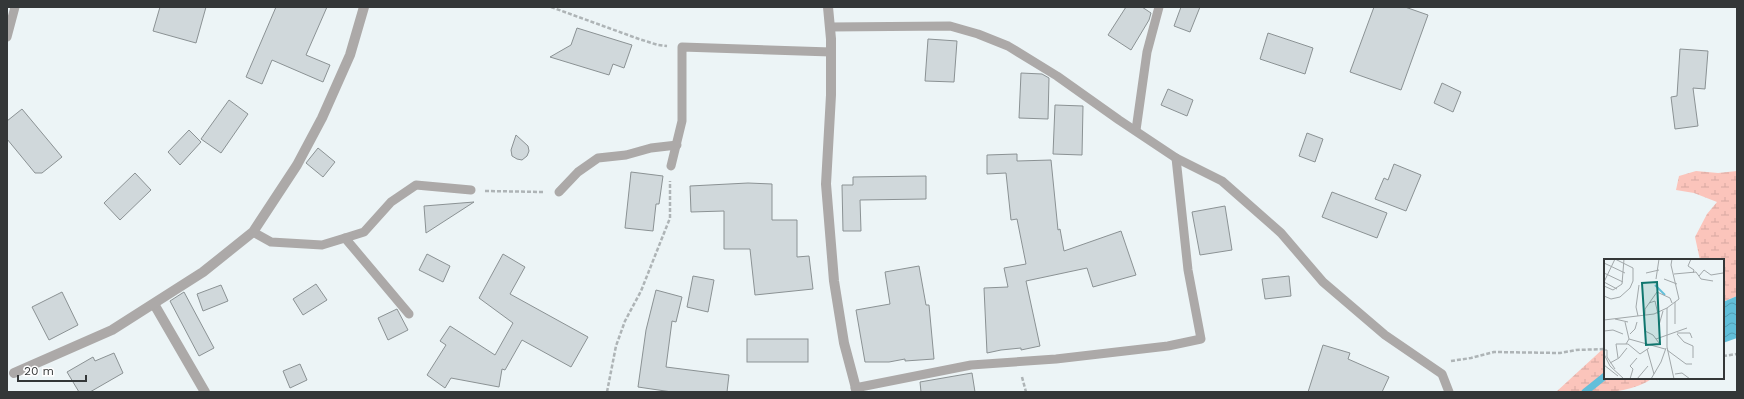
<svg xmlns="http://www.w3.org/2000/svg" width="1744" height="399" font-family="'Work Sans',sans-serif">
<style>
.wetland{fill:url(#wetland-marsh)}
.water{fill:url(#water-waves)}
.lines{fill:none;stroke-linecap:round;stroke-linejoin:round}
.stream{stroke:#62bfda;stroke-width:7}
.building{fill:#d0d8db;stroke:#8b9294}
.path{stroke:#aeb4b6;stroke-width:2.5;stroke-dasharray:4 2;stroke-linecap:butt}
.service{stroke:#aca9a8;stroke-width:9}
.minor{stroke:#aca9a8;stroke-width:10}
.inset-river{fill:none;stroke:#62bfda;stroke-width:2}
.inset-road{fill:none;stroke:#a2a8aa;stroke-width:1}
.view{fill:#0f766e;fill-opacity:0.15;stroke:#0f766e;stroke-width:2}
.inset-edge{fill:none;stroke:#343738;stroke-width:2}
</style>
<defs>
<pattern id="wetland-marsh" width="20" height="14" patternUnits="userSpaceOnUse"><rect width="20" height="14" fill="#fbc4bb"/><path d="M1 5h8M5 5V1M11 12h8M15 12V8" fill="none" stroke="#d8a9a2"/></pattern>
<pattern id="water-waves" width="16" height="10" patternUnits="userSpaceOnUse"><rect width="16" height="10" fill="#62bfda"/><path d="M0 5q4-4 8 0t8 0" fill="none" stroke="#529cb2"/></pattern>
</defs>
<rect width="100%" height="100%" fill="#ecf4f6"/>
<g class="wetland">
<polygon points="1696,171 1718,173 1737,171 1737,296 1723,302 1723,260 1700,260 1695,237 1707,214 1717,202 1694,193 1676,190 1679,176"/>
<path d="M1605 347V378H1653C1626 397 1588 392 1556 392Z"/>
</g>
<polygon class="water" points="1737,296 1737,338 1723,343 1723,302"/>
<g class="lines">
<polyline class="stream" points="1585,392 1605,376"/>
</g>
<g class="building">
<polygon points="160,7 206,7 196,43 153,31"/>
<polygon points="276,7 327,7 306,55 330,65 323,82 272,60 262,84 246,77"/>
<polygon points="1126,7 1142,7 1151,13 1149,20 1131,50 1108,35"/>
<polygon points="1181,7 1200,7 1190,32 1174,26"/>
<polygon points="1374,7 1405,7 1428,15 1401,90 1350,72"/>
<polygon points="577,28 632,45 624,68 613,64 609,75 550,57 571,45"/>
<polygon points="1268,33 1313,48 1305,74 1260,59"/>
<polygon points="928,39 957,41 954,82 925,81"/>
<polygon points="1680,49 1708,51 1705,89 1693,88 1698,126 1675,129 1671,97 1677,96"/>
<polygon points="1021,73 1042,74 1049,78 1048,119 1019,118"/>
<polygon points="1442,83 1461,92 1453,112 1434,103"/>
<polygon points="1168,89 1193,100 1187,116 1161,105"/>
<polygon points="229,100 248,114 221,153 201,139"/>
<polygon points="1055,105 1083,106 1082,155 1053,154"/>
<polygon points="22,109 62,157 42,173 35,173 7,139 7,121"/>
<polygon points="189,130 201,142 180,165 168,152"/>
<polygon points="1307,133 1323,139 1315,162 1299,156"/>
<polygon points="516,135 528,146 529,151 527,156 522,160 517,159 512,156 511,150"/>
<polygon points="318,148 335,162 323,177 306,163"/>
<polygon points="1017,154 1017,161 1051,160 1058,230 1060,229 1064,251 1121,231 1136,275 1093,287 1087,268 1026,281 1040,346 1021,350 1021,348 1001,350 987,353 984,288 1008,287 1004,268 1026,264 1017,219 1011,220 1006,173 987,174 987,155"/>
<polygon points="1394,164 1421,175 1406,211 1375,199 1384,178 1388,180"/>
<polygon points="631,172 663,176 659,204 656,204 653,231 625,228"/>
<polygon points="135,173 151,190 120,220 104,203"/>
<polygon points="926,176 926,199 860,200 861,231 843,231 842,185 853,185 853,177"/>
<polygon points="748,183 772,184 772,220 797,220 797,257 809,256 813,289 755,295 750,249 724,249 724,211 691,212 690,186"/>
<polygon points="1332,192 1387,213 1377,238 1322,217"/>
<polygon points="474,202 426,233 424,206"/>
<polygon points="1225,206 1232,250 1200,255 1192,212"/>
<polygon points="427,254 450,266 443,282 419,270"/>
<polygon points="503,254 525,267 510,294 588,337 571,367 522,340 505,370 502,369 499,387 451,378 445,388 427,375 446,345 440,341 450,326 495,355 513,323 479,298"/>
<polygon points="919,266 926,305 929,305 934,359 905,361 905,359 889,362 865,362 856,310 890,304 885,272"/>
<polygon points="693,276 714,280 708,312 687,307"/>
<polygon points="1289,276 1291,296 1265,299 1262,279"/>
<polygon points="316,284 327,300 303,315 293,299"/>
<polygon points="221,285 228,301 203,311 197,294"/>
<polygon points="656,290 682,297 676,322 672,321 666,367 729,375 727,392 672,392 638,387 646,330"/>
<polygon points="62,292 78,325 49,340 32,307"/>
<polygon points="184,292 214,348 199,356 170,301"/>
<polygon points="397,309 408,330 388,340 378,318"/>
<rect x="747" y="339" width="61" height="23"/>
<polygon points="1323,345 1350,353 1348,359 1389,377 1382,392 1308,392"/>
<polygon points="114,353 123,373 90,392 79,392 67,372 93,357 95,361"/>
<polygon points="300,364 307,380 290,388 283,371"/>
<polygon points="972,373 975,392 921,392 920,382"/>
</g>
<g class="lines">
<g class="path">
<polyline points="551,7 639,39 658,45 667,46"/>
<polyline points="485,191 544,192"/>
<polyline points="1723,356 1737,354"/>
<polyline points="1451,361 1471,358 1494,352 1560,353 1576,350 1605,349"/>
<polyline points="1022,377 1026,392"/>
<polyline points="607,392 616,346 625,321 641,291 670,218 670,181"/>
</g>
<g class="service">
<polyline points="830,27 950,26 978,34 1008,46 1057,76 1119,120 1176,158 1222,181 1281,233 1323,282 1385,335 1442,374 1449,392"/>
<polyline points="7,37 15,7"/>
<polyline points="1136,130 1147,52 1159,7"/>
<polyline points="671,166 682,121 682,47 831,52"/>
<polyline points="559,192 578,172 598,158 626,155 651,148 677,145"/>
<polyline points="253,232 271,242 322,245 345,238 364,232 391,202 416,185 471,190"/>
<polyline points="345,238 409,314"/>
<polyline points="855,388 971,365 1056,359 1168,346 1201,339 1188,270 1176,158"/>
</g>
<g class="minor">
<polyline points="828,7 831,39 831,95 826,184 834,281 844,343 857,392"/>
<polyline points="154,304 205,392"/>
<polyline points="14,373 112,330 203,272 253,232 297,165 322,118 350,55 364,7"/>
</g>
</g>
<g transform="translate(1604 259)">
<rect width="120" height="120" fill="#ecf4f6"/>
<path class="inset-river" d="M51 26 61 36"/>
<path class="inset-road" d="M11 0 0 23 13 30M68 0 67 6 75 40 63 49V88L70 120M87 0 84 7 90 11 89 14M0 4 21 14M0 14 19 23M42 14 55 11M70 15 92 13 97 20 109 22M95 17 100 11 107 16 119 14M52 20 55 0M60 20 73 25M0 27 9 31 18 25 20 0M0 37 7 40 16 38 26 29 29 22V9L11 0M71 43V65M45 44 51 42 54 55M41 56V50L53 33 66 39 68 44M34 57 32 48 35 26M11 60 24 63M0 61 50 55 63 49M21 63 25 80M55 66 59 52M0 72 9 71 19 75M41 72 49 76 55 84M73 74H86L88 79M26 75 31 70 33 63M73 75 80 83 89 87V99M52 80 83 69M22 85 25 80 61 90M43 90 50 115M0 91H3V98L11 110M63 91 82 105H88M0 95 6 107 20 120M14 99 12 85H24L36 95 45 89M6 104 15 99 23 89M0 106 14 117M71 115 78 114 86 120M26 120 29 110 26 107 33 99M33 120 44 107M47 120 57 103 62 89"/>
<path class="view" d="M53 23 56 85 42 86 38 24Z"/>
<rect width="120" height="120" class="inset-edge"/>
</g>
<rect width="1744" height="399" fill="none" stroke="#343738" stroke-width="16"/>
<path d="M18 375v6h68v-6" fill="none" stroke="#343738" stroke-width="2"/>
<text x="24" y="375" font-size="12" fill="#343738" stroke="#ffffff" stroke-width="3" paint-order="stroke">20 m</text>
</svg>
